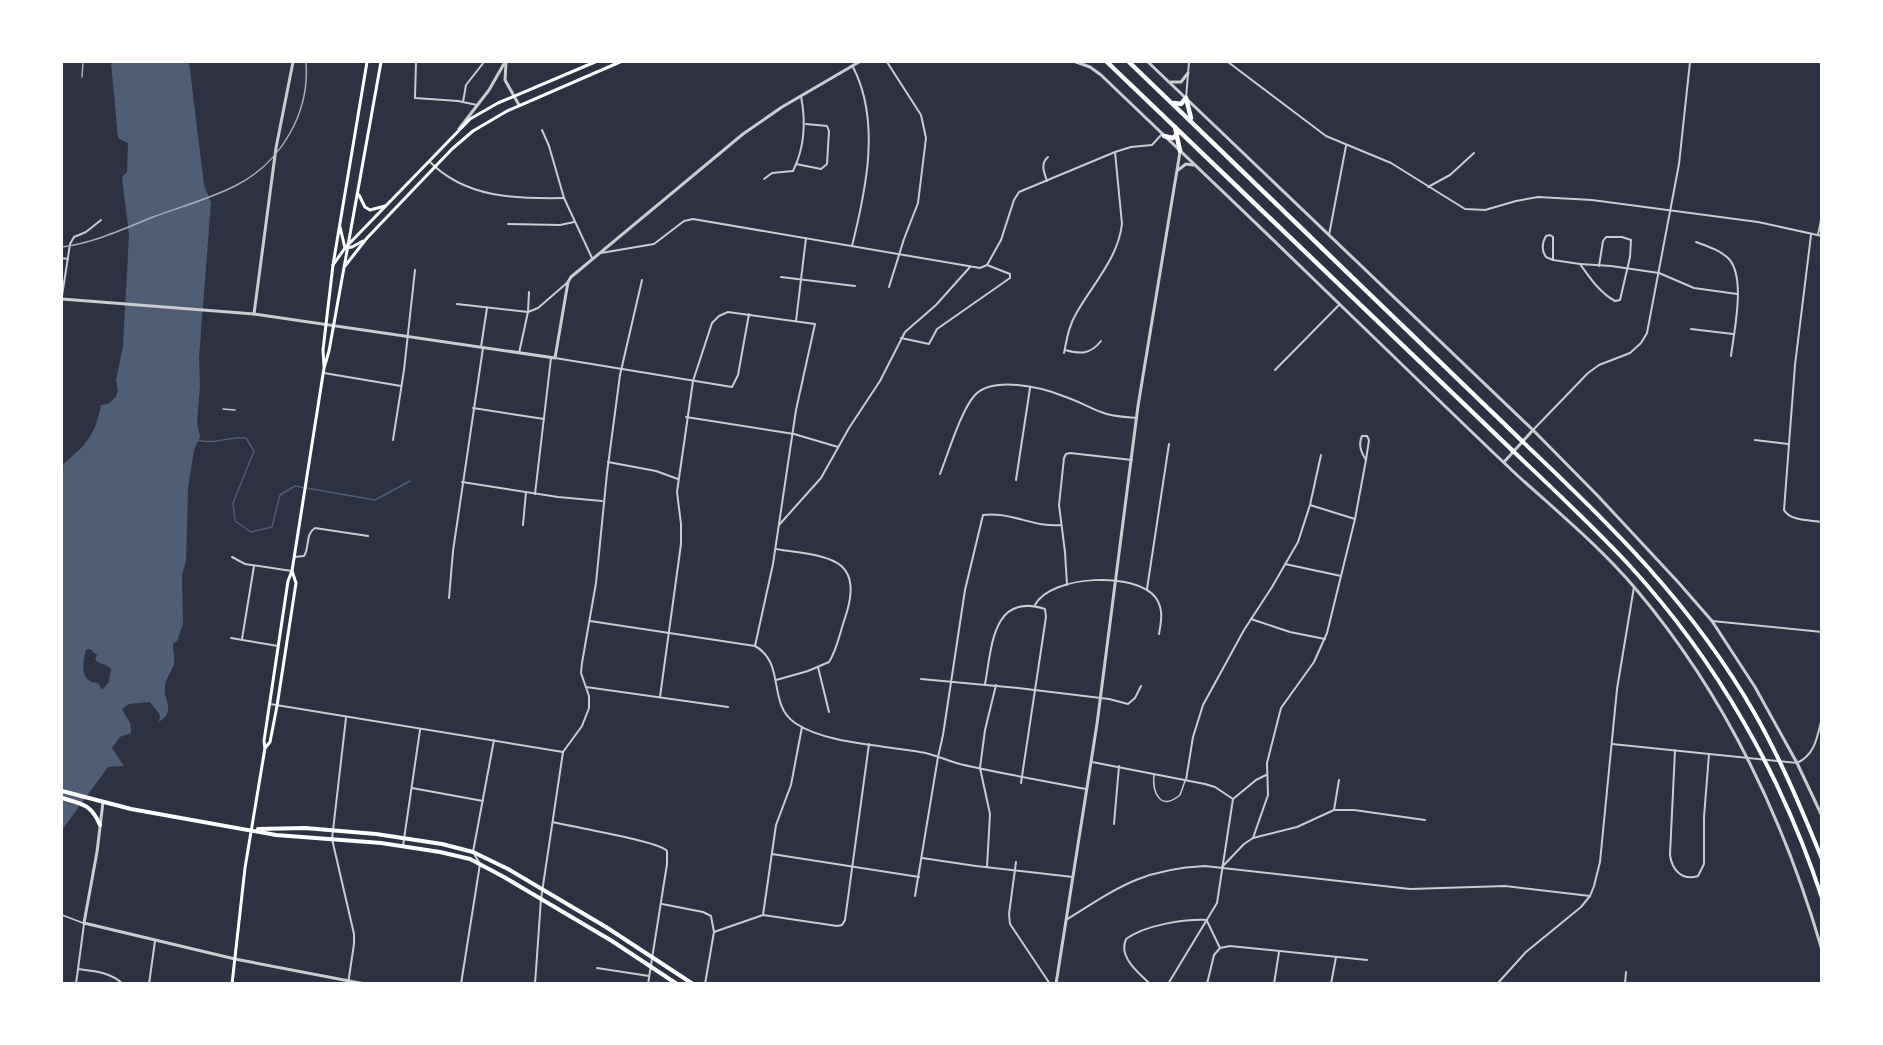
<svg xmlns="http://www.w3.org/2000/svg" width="1883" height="1045" font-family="Merriweather,serif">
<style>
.water{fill:#4f5d75;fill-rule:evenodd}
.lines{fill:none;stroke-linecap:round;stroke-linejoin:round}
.stream{stroke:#4f5d75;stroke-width:1.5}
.service{stroke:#caccd0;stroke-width:1.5}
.pedestrian{stroke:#caccd0;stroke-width:1.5}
.minor{stroke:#caccd0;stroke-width:2}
.tertiary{stroke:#caccd0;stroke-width:3}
.secondary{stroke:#fff;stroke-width:3}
.primary{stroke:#fff;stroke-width:4}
.trunk{stroke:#fff;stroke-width:4}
.motorway{stroke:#fff;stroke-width:4.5}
.rail{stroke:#abadb3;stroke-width:1.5}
</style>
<rect width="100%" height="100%" fill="#2d3142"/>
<path class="water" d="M111 62H189L204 185 211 203 199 358 200 386 197 422 200 437 194 450 188 488 186 562 182 574 183 624 177 641 173 644C173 650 175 658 174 664 172 672 165 679 165 687 163 702 177 709 159 722L160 715 150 702 129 704 122 709 130 723 131 733 120 737 112 748 124 766 108 767 62 830V467C66 460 73 456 79 450 92 438 98 422 101 405L108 404 116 397 118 390 116 380 123 346 129 235 122 177 127 172 128 143 118 138ZM90 649 97 655 95 659C99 665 106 663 111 669L109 682 102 690 98 683C80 682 82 665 86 650Z"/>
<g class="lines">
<path class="stream" d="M197 440C218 445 228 436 246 438L254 451 233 503 235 521 251 532 272 527 280 495 295 486 375 500 410 481"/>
<path class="service" d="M1154 774C1152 792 1160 812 1180 795L1185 781"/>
<g class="pedestrian">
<polyline points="223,409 235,410"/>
<polyline points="62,915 83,923"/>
</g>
<g class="minor">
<polyline points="416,62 415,98 458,101 477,105"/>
<polyline points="887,62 921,115 926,138 918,203 904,239 889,287"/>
<polyline points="1228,62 1326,136 1391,163 1465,209 1485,210 1516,201 1538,197 1592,200 1758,222 1822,236"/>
<polyline points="1186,98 1189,62"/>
<polyline points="463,102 466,85 484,62"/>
<polyline points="542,130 549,146 564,198 592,258"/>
<path d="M429 161C465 198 515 199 564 198"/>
<polyline points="796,164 821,169 827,164 829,131 827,126 806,124"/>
<path d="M764 179 772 173 793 171C805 147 806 122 801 96"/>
<path d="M1047 181C1044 172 1040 164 1048 157"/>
<polyline points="1428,187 1450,175 1474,153"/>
<polyline points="508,224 560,225 574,222"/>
<polyline points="1329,235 1346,146"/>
<path d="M1550 235 1553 237V260L1546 257C1541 250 1542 243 1546 236Z"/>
<path d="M1811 235 1795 365 1784 510C1790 521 1810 520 1822 522"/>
<polyline points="1818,235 1822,215"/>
<path d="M1696 242C1707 246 1720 250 1729 259 1746 278 1734 331 1731 356"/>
<path d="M852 246C866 190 881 121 853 67"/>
<polyline points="601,253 654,244 684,221 693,219 980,268 987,265 1001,240 1014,200 1019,192 1115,152 1131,147 1152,145 1162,134"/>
<polyline points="62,258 68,259"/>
<path d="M1553 260 1580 264C1590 278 1600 293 1615 301L1620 300 1630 257 1631 240 1622 237H1606L1603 241 1599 266"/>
<polyline points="1580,264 1611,266 1659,273 1694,288 1737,294"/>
<polyline points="781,277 855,286"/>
<polyline points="62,296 70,244 74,237 86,232 101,220"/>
<polyline points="457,304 528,312 538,308 568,282"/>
<polyline points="796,321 806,238"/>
<polyline points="1691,329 1733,334"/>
<polyline points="901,338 929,344 937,329 1010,278 1010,274 987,265"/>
<polyline points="481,347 487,308"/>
<path d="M1065 350C1080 354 1090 355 1101 341"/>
<polyline points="519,353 528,312 529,292"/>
<path d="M1064 353C1067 338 1069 325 1077 312 1093 284 1118 258 1122 224L1115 152"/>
<polyline points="555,358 732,387 738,375 749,314"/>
<polyline points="1275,370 1340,304"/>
<polyline points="324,373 401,386"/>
<polyline points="473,408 544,419"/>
<polyline points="686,417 794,434 838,447"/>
<polyline points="1533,430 1588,373 1599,365 1630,353 1641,343 1647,333 1679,164 1690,62"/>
<path d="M1362 436H1367L1369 440 1366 460C1361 452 1358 445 1362 436Z"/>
<polyline points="393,440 404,370 415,270"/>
<polyline points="1755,440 1788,444"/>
<polyline points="608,462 656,471 678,479"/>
<path d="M940 474C948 454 961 410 975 395 993 376 1041 387 1063 396 1076 400 1088 407 1101 412 1113 417 1125 417 1137 418"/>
<polyline points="1016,480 1030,388"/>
<polyline points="462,482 558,497 602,501"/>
<polyline points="535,494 551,358"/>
<polyline points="1310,505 1355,519"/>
<polyline points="523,525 526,492"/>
<polyline points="779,525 821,478 849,428 880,381 905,332 936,305 970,267"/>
<path d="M776 549C823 557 867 554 845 618 840 632 837 650 829 662L808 671 776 680"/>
<polyline points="232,557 245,564 292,571"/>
<path d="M294 557 304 556C310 547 305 534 315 528L368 536"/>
<polyline points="1285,564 1341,576"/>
<polyline points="1067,585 1065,552 1059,505 1064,458 1066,454 1070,453 1132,460"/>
<polyline points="1147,589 1169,444"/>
<polyline points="449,598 453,551 483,348"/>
<path d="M1035 605C1050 575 1137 571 1156 598 1164 610 1161 622 1159 634"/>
<polyline points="1251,619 1290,632 1325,639"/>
<path d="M590 621 755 646C786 663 767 704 795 723 826 744 883 745 920 752 935 754 949 762 964 765 1004 774 1045 781 1086 789"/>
<polyline points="1712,621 1822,632"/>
<polyline points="231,638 278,646"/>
<polyline points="242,639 254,566"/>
<polyline points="818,667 829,712"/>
<polyline points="921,679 1018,688 1109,699 1128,704 1135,698 1141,686"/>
<path d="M985 684C992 647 992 592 1045 609L1046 617 1021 783"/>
<polyline points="586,687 728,707"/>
<polyline points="660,697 681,544 681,524 677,492 693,381 712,323 719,316 728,312 815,324 796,410 773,564 755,646"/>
<polyline points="270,704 563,752"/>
<polyline points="346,718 332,839 354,934 354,944 348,984"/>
<path d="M1612 744 1797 763C1816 754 1817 736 1822 718"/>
<path d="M1675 750 1670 855C1672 870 1682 881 1698 876L1704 864V817L1709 754"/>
<polyline points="1092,762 1205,784 1215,787 1233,799"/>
<polyline points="1186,780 1193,737 1203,705 1244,630 1272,587 1298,542 1310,505 1321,455"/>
<polyline points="412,788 483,801"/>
<polyline points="1233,799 1256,780 1266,775"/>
<polyline points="1334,810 1339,780"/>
<path d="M553 822C572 827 659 841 667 851V864L648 984"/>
<polyline points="1114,824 1119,766"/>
<polyline points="1253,838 1297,827 1334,810 1354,810 1425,820"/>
<polyline points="403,846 420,730"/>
<polyline points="772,854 919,877"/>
<polyline points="922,858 976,866 1073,877"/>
<polyline points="1016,862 1009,914 1010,924 1050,984"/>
<polyline points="987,867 990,814 980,768 985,730 996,685"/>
<polyline points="1222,867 1244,844 1253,838 1268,795 1267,763 1281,708 1314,662 1327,633 1355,519 1366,460"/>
<path d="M915 896 938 757 943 735 965 590 983 515C1009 511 1035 528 1061 525"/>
<polyline points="662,904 703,912 711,916 714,932 705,984"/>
<polyline points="763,915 776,825 791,785 802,727"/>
<path d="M1066 920C1117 888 1142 869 1205 866L1410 889 1505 886 1590 896"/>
<polyline points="1207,921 1220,948"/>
<polyline points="714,932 763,915 837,926 842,925 845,920 869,744"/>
<polyline points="1220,948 1230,946 1367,960"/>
<polyline points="597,968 649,976"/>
<path d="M78 969C94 971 110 972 123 984"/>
<polyline points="76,984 84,924"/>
<polyline points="149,984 155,941"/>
<polyline points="461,984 480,864 473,852 494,740"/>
<polyline points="535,984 541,899 563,752 582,726 589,708 589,696 581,673 582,663 596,583 607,473 620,375 642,280"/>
<path d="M1150 984C1138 972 1118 957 1126 939 1145 925 1184 919 1207 920"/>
<polyline points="1168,984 1217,903 1233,799"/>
<polyline points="1207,984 1214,955 1220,948"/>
<polyline points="1274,984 1279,952"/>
<polyline points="1331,984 1336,957"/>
<polyline points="1497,984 1526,952 1581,907 1590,896 1594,886 1600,862 1617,689 1634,587"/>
<polyline points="1625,984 1626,972"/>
</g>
<g class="tertiary">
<path d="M1076 62 1090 67 1101 75C1207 176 1313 278 1418 380 1451 412 1484 444 1518 476 1558 512 1600 547 1635 588 1724 693 1784 819 1822 950"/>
<polyline points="1148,62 1533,430 1598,496 1678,582 1712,621 1755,687 1797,763 1822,816"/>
<polyline points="506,63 505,80 519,105"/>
<polyline points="1171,82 1181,82 1188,73"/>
<polyline points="459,129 489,90 505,62"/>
<polyline points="1178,170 1186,164 1193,165"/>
<polyline points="62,299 254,314 555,358 568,282 571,277 743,134 782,107 859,62"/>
<polyline points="254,314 276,148 293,62"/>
<polyline points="1504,462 1533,430"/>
<polyline points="103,802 97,852 84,923 235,959 365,984"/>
<polyline points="1056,984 1097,724 1138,406 1180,152"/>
</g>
<g class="secondary">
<polyline points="359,195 365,207 370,210 385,206"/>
<polyline points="340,227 345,248 352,247 363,241"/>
<polyline points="333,265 345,248 470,119 498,103 595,62"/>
<polyline points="345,266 367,238 452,149 473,131 507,111 620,62"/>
<polyline points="324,366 323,350 333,265 367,62"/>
<polyline points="265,748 270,742 277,706 296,583 292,571"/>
<polyline points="232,984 245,868 265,748 264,741 288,581 292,571 324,368 329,351 381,62"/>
</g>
<g class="primary">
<polyline points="62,791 131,809 276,835 381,843 440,852 470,859 504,877 612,941 677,984"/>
<path d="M62 798C82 804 91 804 100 825"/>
<polyline points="258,829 305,828 376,834 442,844 473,852 508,869 606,927 693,984"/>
</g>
<g class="trunk">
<path d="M1522 441C1612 526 1693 605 1755 714 1781 760 1802 810 1822 859"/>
<path d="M1513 451C1553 489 1593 526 1630 566 1717 661 1782 776 1822 898"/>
</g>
<g class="motorway">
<polyline points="1107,62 1513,451"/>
<polyline points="1129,62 1522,441"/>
<polyline points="1174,103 1181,104 1186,98 1191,118"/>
<polyline points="1175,127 1180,151"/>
<polyline points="1164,136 1173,138 1178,133"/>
</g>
<g class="rail">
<polyline points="82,77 83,62"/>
<path d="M62 247C93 243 124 229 153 217 180 207 209 199 235 186 281 163 310 113 306 62"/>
</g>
</g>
<rect width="1883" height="1045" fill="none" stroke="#ffffff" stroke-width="126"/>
</svg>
